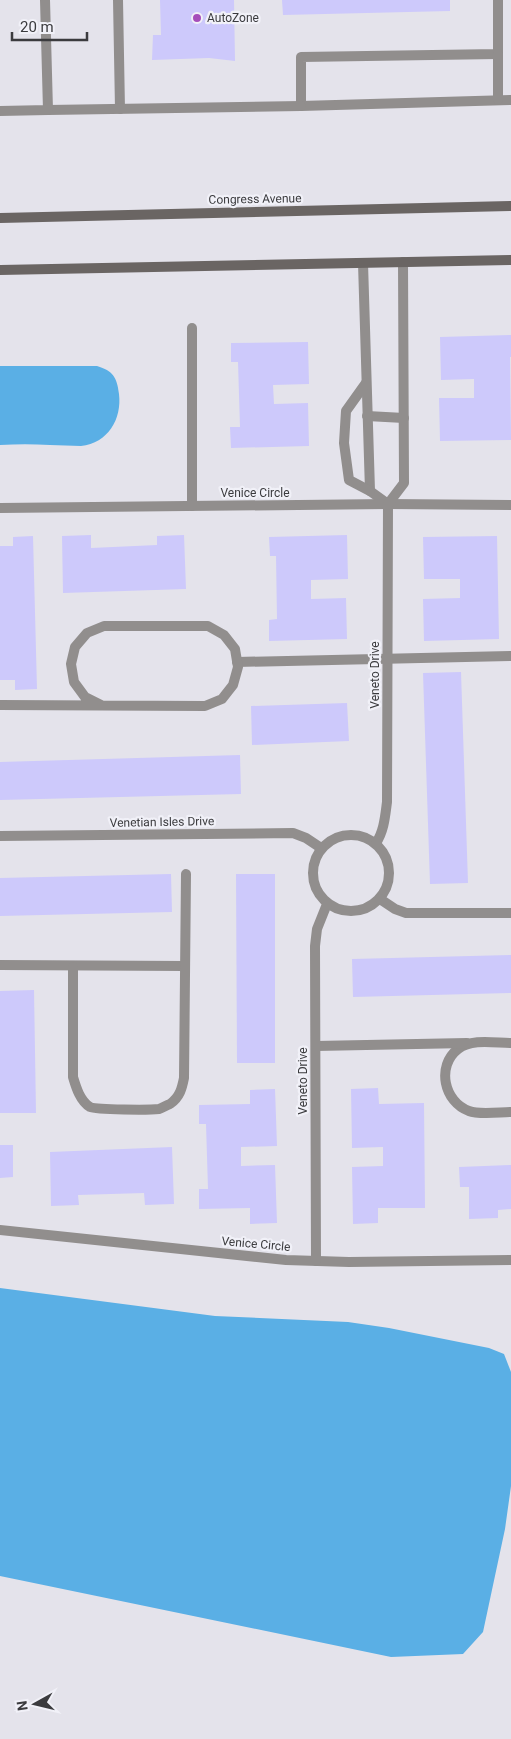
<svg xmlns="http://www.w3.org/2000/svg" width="511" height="1739" font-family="Roboto,sans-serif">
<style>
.water{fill:#5aafe5}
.building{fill:#cdc9fb}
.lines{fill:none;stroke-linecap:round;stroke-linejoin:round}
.lane{stroke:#918e8d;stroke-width:10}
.street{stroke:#918e8d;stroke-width:10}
.secondary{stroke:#6a6563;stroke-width:10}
.poi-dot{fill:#a64ebb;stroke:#f1f1f8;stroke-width:2}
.labels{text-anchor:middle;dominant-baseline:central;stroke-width:4.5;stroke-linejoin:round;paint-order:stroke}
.poi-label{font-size:12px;fill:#3b3b3e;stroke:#f1f1f8;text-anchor:start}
.street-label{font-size:12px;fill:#3b3b3e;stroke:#f1f1f8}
</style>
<rect width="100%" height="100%" fill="#e4e3eb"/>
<g class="water">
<path d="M0 366H97C113 371 117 377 119 394 122 419 108 443 81 446 71 446 60 445 50 445 33 444 17 444 0 445Z"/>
<polygon points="0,1288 215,1316 348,1322 389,1328 489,1348 504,1354 511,1372 511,1486 505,1529 483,1632 463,1654 391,1657 0,1576"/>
</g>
<g class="building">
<polygon points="160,0 234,0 235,61 209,58 152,60 153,35 161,35"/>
<polygon points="282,0 450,0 450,11 283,15"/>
<polygon points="511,335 511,357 510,357 511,440 440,441 439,398 474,398 474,379 441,380 440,337"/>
<polygon points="308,342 309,384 273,385 274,404 308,403 309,446 231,448 230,427 240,427 238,362 231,362 231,343"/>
<polygon points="91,535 91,548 157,545 157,536 184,535 186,589 63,593 62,536"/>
<polygon points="347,535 348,579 311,580 311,599 346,598 347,639 269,641 269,620 277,619 276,556 270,556 269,537"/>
<polygon points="33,536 37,689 15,690 15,680 0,680 0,546 13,546 13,537"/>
<polygon points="497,536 499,639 424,641 423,599 460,598 460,579 424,579 423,537"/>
<polygon points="461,672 468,883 430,884 423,673"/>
<polygon points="347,703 349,741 252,745 251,706"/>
<polygon points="240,755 241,794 0,800 0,762"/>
<polygon points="171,874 172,912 0,916 0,878"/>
<polygon points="236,874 275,874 275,1063 237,1063"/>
<polygon points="511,955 511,993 353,997 352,959"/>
<polygon points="34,990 36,1113 0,1113 0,991"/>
<polygon points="378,1088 379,1104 424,1103 425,1208 378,1208 378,1223 353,1224 352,1167 383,1166 383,1147 352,1148 351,1089"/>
<polygon points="275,1089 277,1146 241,1147 241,1166 275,1165 277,1223 250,1224 250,1208 199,1209 199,1189 208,1189 206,1124 199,1124 199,1105 250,1104 250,1090"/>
<polygon points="0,1145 13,1145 13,1177 0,1178"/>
<polygon points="172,1147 174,1204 145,1205 144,1193 78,1195 79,1205 51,1206 50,1152"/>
<polygon points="511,1165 511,1209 498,1210 498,1218 469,1219 469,1187 460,1187 459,1167"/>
</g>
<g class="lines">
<g class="lane">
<polyline points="118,0 120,109"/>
<polyline points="498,0 498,54 301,57 301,106 511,100"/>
<polyline points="498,54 498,100"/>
<polyline points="48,110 301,106"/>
<polyline points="0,111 48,110 45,0"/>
<polyline points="367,416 404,418"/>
</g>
<g class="street">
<polyline points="363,263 370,491 388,504"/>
<polyline points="366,383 346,411 344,443 349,480 370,491"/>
<polyline points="192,506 192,328"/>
<polyline points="0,508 388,504 511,505"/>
<polyline points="237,662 511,656"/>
<polyline points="0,705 205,706 222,699 233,685 238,667 235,649 224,635 208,626 104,626 87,633 75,647 71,664 74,682 85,697 101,705"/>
<circle cx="351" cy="873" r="38"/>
<polyline points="0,836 293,833 306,838 321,848"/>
<path d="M376 843C384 831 385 817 387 802L388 504 404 483 403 262"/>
<polyline points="380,899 395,909 406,913 511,913"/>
<polyline points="0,965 185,966"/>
<path d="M73 967V1077C76 1087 80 1101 90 1107 97 1110 150 1110 159 1109 162 1108 167 1105 170 1104 180 1097 182 1088 184 1078L186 874"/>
<path d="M511 1043C495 1043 472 1038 458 1049 436 1066 444 1102 469 1111 479 1115 500 1112 511 1112"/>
<polyline points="316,1046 467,1043"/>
<polyline points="0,1230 286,1260 349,1262 511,1260"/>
<polyline points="316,1261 315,946 317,929 327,904"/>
</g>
<g class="secondary">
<polyline points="0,218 511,206"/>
<polyline points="0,270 511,260"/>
</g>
</g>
<circle class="poi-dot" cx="197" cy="18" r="5"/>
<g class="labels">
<g class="poi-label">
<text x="207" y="18">AutoZone</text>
</g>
<g class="street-label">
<text transform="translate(255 199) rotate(-1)">Congress Avenue</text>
<text x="255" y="493">Venice Circle</text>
<text transform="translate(375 675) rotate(-90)">Veneto Drive</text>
<text transform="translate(162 822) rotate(-1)">Venetian Isles Drive</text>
<text transform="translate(303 1081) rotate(-90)">Veneto Drive</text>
<text transform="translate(256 1244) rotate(5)">Venice Circle</text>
</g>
</g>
<g transform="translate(35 1704) rotate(262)" stroke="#f1f1f8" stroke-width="4" paint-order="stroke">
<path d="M0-4L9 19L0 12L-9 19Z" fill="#3b3b3e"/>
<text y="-8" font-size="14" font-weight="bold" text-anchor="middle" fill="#3b3b3e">N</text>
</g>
<path d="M12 32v8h75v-8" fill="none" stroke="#3b3b3e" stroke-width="2.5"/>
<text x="20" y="32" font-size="15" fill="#3b3b3e" stroke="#f1f1f8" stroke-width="4" paint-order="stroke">20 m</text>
</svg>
